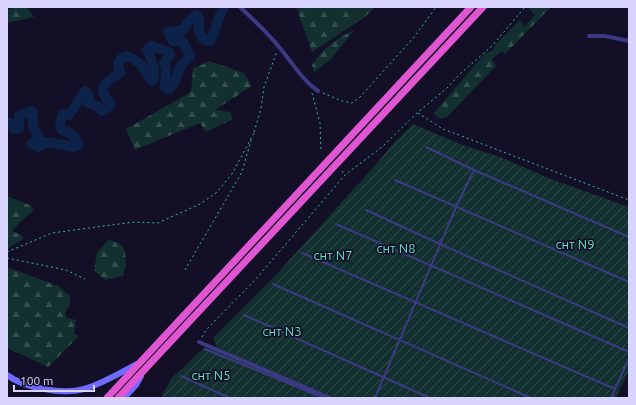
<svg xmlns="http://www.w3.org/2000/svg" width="636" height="405" font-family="Ubuntu,sans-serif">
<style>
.forest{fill:url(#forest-firs)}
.garden{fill:url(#garden-furrows)}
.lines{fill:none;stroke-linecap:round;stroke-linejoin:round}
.river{stroke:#0c2248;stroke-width:10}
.path{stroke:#2fb8b0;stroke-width:1;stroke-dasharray:2 3;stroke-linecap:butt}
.service{stroke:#3d3a85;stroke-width:2}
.minor{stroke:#3d3a85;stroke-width:4}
.secondary{stroke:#6f6bff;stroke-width:6}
.trunk{stroke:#e055d1;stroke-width:7}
.labels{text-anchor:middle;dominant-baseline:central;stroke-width:3.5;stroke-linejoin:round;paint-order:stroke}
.park-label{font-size:13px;fill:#5fe0c0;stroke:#130f26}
</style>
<defs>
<pattern id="forest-firs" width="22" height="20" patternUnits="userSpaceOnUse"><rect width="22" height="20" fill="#12302f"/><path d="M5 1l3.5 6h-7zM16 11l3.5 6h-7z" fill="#344d4e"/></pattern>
<pattern id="garden-furrows" width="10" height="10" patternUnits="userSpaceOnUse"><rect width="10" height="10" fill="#12302f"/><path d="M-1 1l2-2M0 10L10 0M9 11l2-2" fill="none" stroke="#344d4e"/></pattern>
</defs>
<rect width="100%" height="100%" fill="#130f26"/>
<g class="forest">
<polygon points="16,7 27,7 34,17 7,23 7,10"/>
<polygon points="296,7 375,7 365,17 312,52"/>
<polygon points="532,7 551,7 505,54 501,51 492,59 496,66 447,117 440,119 434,113 485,53 492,51 496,44 520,20 524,27 535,15 529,9"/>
<path d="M354 30 331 59 314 72 312 65C322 49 337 38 354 30Z"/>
<polygon points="209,61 244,73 252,86 215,110 230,112 233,119 206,132 200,123 135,150 126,129 191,92 193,69"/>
<polygon points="7,196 30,205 34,210 18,224 12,231 20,234 24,238 7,249"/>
<polygon points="109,239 120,244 125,250 126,266 123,276 105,280 94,271 97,253"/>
<polygon points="7,267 58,286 70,296 70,303 65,314 67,318 76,320 74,333 79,336 48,367 7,348"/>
</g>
<g class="garden">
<polygon points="413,124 460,144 503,158 551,179 629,207 629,370 616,398 333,398 217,348 213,338 276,275 380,160 391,146"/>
<polygon points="205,347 327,398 161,398 171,379"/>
</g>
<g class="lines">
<path class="river" d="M7 122 10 123 14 129 19 128V116L32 111C33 122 31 128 39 137L32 144 38 147 46 142 73 147 79 145C75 136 71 133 62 130L60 123 63 114 69 115 85 91 89 95 88 103 97 106 102 111 111 105C96 88 104 82 120 73L118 63 121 59 126 56C139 60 144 67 150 79L152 81 154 79C155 68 152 60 147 50L151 46 169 52 170 56 167 59 164 64 166 69 165 87 169 89 175 82 180 67 190 56 184 44 180 40 173 41 168 32 182 30 185 28 187 23 196 15 199 18C198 28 198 41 210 41 217 30 217 18 224 7"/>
<g class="path">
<polyline points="312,93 320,123 321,151"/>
<polyline points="323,93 342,101 352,103 360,97 415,36 436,7"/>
<polyline points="418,113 443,129 629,200"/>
<polyline points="254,132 261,109 264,87 277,51"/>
<polyline points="342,171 345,175"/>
<polyline points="7,252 52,233 134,222 158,223 200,204 216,193 232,174 254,133"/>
<polyline points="7,258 66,270 85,279"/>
<polyline points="185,270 242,172 252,137"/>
<polyline points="202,337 206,330 255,280 345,175 382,147 417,113 447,88 460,74 492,46 525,7"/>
</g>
<g class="service">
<polyline points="426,147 474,170 629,237"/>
<polyline points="395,180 629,282"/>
<polyline points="366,210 440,244 629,328"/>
<polyline points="336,224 629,352"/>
<polyline points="302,253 615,389"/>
<polyline points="273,284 531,398"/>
<polyline points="244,315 430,398"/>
<polyline points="205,349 324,398"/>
<polyline points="181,376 230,398"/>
<polyline points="375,398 456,207 474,170"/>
<polyline points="611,398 629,358"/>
</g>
<g class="minor">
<path d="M240 7C254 20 267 32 279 47 292 62 302 80 318 91"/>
<polyline points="589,36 605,36 629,41"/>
<polyline points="199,342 330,398"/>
</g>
<g class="secondary">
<path d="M7 375C24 388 63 395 84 389 102 384 120 373 137 364"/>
<polyline points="124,398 136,385 141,376"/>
</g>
<g class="trunk">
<polyline points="107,398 471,7"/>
<polyline points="118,398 483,7"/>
</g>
</g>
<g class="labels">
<g class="park-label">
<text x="575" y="244">снт N9</text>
<text x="396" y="248">снт N8</text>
<text x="333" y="255">снт N7</text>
<text x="282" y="331">снт N3</text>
<text x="211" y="375">снт N5</text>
</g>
</g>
<rect width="636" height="405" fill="none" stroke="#d9d4ff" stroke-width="16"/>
<path d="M14 385v6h80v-6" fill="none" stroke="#d9d4ff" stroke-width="2"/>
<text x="20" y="385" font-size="12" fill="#d9d4ff" stroke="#130f26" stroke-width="3" paint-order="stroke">100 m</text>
</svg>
